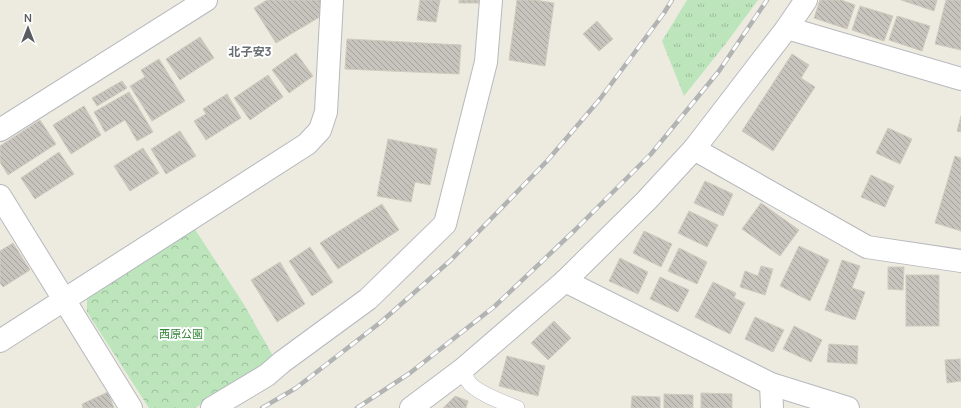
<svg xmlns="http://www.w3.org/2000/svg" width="961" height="408" font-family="Manrope,'Noto Sans JP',sans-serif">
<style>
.grass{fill:url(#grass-tufts)}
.park{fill:url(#park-crowns)}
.building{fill:url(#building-back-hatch);stroke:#d1cbbf}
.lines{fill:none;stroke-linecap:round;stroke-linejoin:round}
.service-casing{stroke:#b6b9bd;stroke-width:16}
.minor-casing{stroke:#b6b9bd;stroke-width:24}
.service{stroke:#fff;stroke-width:15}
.minor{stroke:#fff;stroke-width:22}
.rail-casing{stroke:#b2b3b3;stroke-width:4.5}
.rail{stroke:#fff;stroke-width:3;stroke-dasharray:9;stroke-linecap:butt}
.labels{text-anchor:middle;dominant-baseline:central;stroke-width:4;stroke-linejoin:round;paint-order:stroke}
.park-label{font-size:11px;fill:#338637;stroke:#fff}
.neighbourhood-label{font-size:12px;font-weight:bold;fill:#6a6f74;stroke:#fff}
</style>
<defs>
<pattern id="grass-tufts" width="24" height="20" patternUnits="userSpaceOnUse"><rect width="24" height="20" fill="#bce5bc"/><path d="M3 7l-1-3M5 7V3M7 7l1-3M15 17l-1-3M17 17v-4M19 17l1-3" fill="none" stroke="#9cbd9c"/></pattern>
<pattern id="park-crowns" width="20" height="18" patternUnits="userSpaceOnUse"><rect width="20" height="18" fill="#bce5bc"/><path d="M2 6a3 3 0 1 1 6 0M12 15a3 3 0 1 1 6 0" fill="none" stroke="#9cbd9c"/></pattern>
<pattern id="building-back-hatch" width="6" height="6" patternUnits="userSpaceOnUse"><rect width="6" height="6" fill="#c7c4bd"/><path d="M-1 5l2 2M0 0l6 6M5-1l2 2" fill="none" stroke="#a5a29d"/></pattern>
</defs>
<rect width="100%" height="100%" fill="#edeae0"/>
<polygon class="grass" points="687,0 758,0 727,42 684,96 662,41"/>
<polygon class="park" points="194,228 243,303 273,356 253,373 195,408 149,408 87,312 87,297"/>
<g class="building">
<polygon points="267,0 321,0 328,12 276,43 254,8"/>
<polygon points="420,0 440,0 436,22 417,20"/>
<rect x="459" y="0" width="20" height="3"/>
<polygon points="517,0 535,0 554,3 545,66 509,60"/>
<polygon points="820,0 841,0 855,5 847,29 814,18"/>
<polygon points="901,0 937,0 934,11"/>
<polygon points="946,0 961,0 961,50 935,44"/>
<polygon points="860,6 893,16 884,41 852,30"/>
<polygon points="897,16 930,26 922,51 889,40"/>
<polygon points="597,21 613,39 599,51 583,34"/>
<polygon points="200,37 214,58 180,80 166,59"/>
<polygon points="347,39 461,45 459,74 345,69"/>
<polygon points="296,53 313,76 289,93 272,70"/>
<polygon points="792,54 809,65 801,78 815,87 773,151 742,131"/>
<polygon points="159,59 185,101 152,121 130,86 145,77 141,70"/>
<polygon points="268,75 283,97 250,120 234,98"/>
<polygon points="122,81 127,88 97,106 92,98"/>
<polygon points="129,92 153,132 137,141 125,120 105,132 94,112"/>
<polygon points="227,94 241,118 206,140 194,121 206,114 203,109"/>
<polygon points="84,106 101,135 71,154 53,125"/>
<polygon points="961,116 961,132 957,131"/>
<polygon points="40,120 56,144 8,175 0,162 0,146"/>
<polygon points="888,128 912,139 900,164 876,153"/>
<polygon points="180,131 196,156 166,174 151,149"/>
<polygon points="388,139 437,149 430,185 415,182 411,202 377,196"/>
<polygon points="143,148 159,173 130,191 114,166"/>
<polygon points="59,152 74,174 35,199 21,178"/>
<polygon points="955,156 961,158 961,231 935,223"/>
<polygon points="871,175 894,186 885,207 861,197"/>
<polygon points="705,181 733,194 723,216 694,203"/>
<polygon points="761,203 799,230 780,256 742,229"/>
<polygon points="382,204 399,230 338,269 320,243"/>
<polygon points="689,211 718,225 707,247 678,233"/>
<polygon points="644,231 672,244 661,267 633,253"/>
<polygon points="13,243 30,270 3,287 0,283 0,251"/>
<polygon points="799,246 829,260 810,301 780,286"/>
<polygon points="310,247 333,282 312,296 289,261"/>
<polygon points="679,248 707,262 697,284 668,271"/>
<polygon points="620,258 648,272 638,294 609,281"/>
<polygon points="842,260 860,266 852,288 865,292 855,320 825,310"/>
<polygon points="280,262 305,304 277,322 251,280"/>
<polygon points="761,266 773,269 765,295 740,287 745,271 758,276"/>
<polygon points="888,267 904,267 903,290 888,289"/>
<rect x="906" y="275" width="33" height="51"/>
<polygon points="660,277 689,290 678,312 650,299"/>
<polygon points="713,282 736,293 734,298 745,303 730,334 695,317"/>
<polygon points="755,317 784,330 773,352 745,339"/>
<polygon points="554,321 571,338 548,360 531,343"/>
<polygon points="794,326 822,340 811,362 783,349"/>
<polygon points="829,344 858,346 857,364 827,362"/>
<polygon points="507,356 545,366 538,396 499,386"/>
<polygon points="960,359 961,381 947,383 945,360"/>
<polygon points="108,392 114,408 83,408 82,404"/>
<polygon points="701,393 732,394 732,408 701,408"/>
<polygon points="664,394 693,395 693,408 664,408"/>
<polygon points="455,396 468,401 466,408 443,408"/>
<polygon points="632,396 660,397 660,408 631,408"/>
</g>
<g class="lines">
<defs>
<path id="service" d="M463 369C465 373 466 378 468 381 474 392 505 403 517 408"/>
<g id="minor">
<polyline points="787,28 961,79"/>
<polyline points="0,130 206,0"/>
<polyline points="694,149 867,247 961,261"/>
<polyline points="0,196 131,408"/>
<polyline points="565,281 771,384 848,408"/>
<polyline points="0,341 307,144 320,130 326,112 332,0"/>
<polyline points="771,384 772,408"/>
<polyline points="212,408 267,375 282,362 368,299 445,224 486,62 491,0"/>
<polyline points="411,408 463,369 565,281 646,201 694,149 787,28 806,0"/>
</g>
</defs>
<use href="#service" class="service-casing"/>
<use href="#minor" class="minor-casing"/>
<use href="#service" class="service"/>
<use href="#minor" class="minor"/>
<defs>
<g id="rail">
<polyline points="262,408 296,388 381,322 451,260 547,161 600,99 664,13 672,0"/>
<polyline points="357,408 410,373 495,306 575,230 651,154 719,71 767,0"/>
</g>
</defs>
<use href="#rail" class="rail-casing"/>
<use href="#rail" class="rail"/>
</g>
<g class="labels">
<g class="park-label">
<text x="181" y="333">西原公園</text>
</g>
<g class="neighbourhood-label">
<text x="250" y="51">北子安3</text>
</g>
</g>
<g transform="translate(28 28)" stroke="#ffffff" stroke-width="3" paint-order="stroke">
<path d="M0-3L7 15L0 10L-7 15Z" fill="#595d62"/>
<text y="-6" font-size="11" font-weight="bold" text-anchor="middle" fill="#595d62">N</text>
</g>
</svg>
